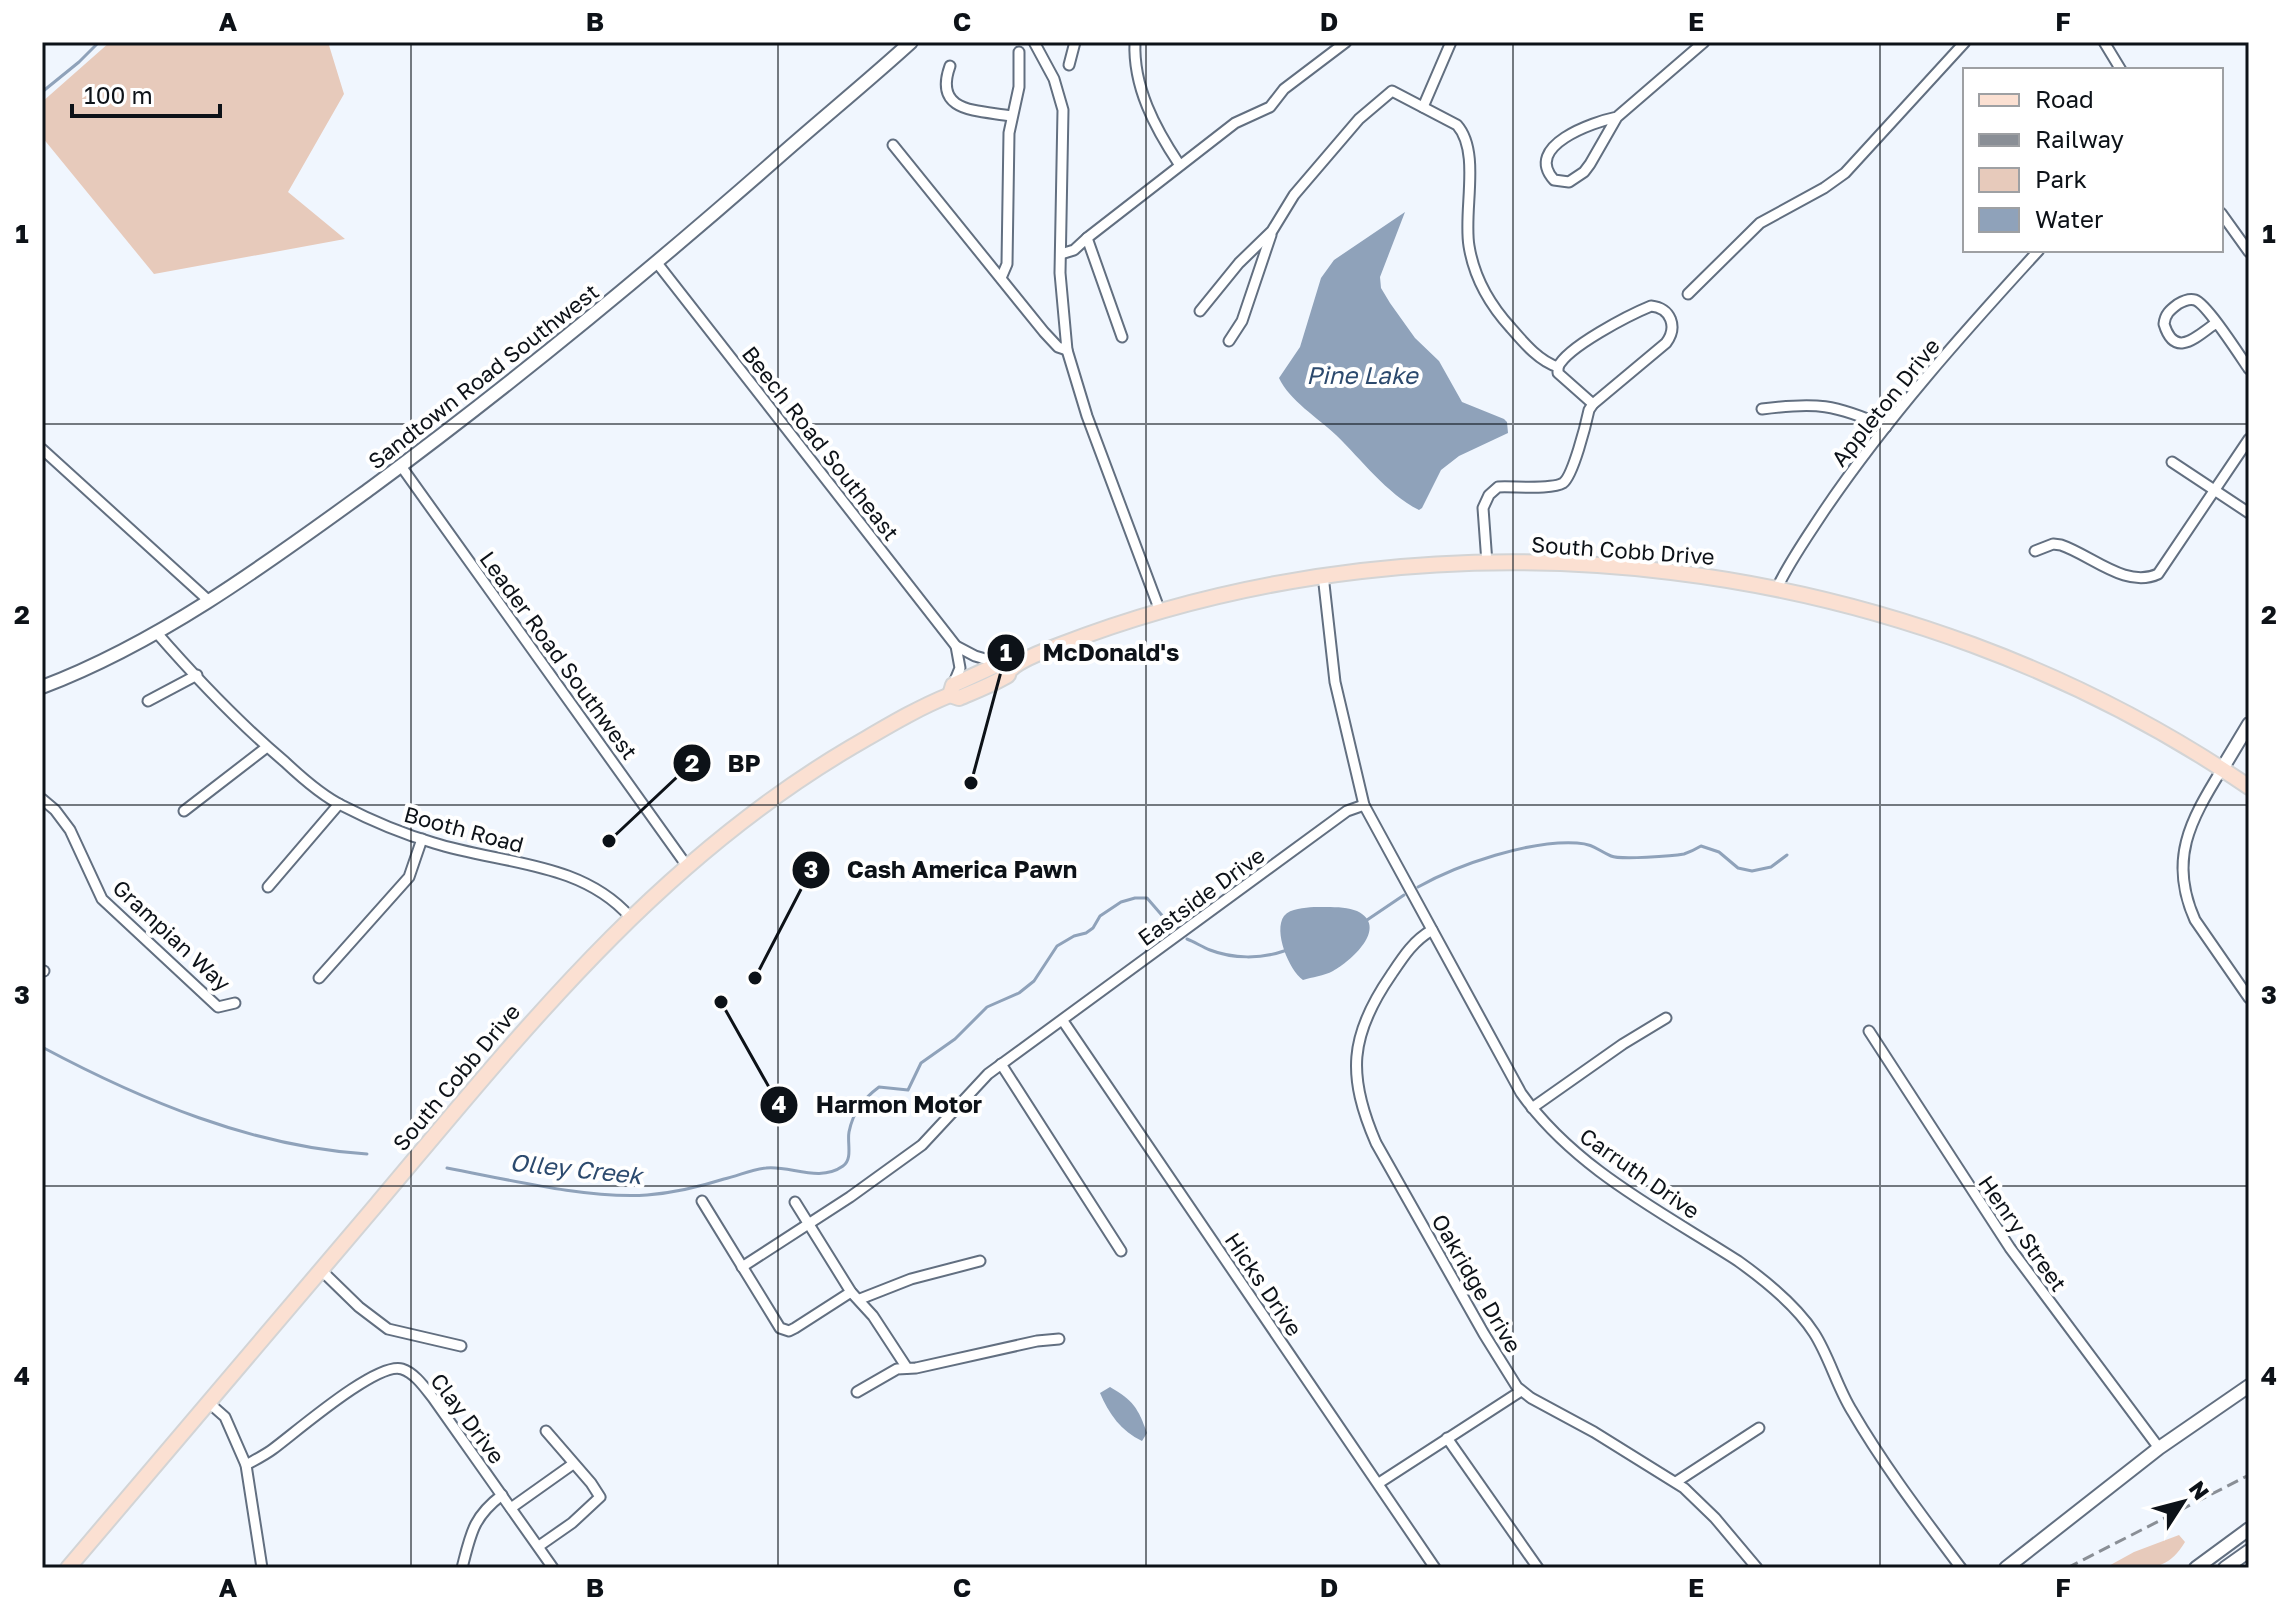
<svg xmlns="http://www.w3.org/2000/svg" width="2291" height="1610" font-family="'Golos Text',sans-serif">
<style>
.green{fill:#e7cabb}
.water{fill:#8fa2ba}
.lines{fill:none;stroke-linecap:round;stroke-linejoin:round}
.stream{stroke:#8fa2ba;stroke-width:3}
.street-casing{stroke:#626f80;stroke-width:13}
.secondary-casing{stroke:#626f80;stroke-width:16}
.primary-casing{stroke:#d3d4d5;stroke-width:18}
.street{stroke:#fff;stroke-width:9}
.secondary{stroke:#fff;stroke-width:12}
.primary{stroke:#fbe0d2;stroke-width:14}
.rail{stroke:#8a8f96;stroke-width:3;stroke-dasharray:12 6;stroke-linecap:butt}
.grid{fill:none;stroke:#0d1218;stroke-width:2;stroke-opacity:0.55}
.labels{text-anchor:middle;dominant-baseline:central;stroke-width:8;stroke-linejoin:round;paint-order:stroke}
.street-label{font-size:22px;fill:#0d1218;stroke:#fff}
.water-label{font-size:24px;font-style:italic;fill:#2c4a6e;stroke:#fff}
.leader{fill:none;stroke:#0d1218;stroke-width:3}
.callout-dot{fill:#0d1218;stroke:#fff;stroke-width:3}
.mark-label{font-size:24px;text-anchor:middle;font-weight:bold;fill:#fff}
.callout-label{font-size:24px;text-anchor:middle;font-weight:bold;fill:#0d1218;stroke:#fff;stroke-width:8;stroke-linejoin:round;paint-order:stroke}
.neatline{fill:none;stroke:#0d1218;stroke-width:3}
.grid-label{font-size:26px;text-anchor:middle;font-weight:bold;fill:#0d1218}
</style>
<rect width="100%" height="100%" fill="#f0f6fe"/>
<g class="green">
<polygon points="110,42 328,42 344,94 288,192 345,239 154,274 42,137 42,102"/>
<path d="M2179 1535 2185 1542C2165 1576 2139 1568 2105 1568L2134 1552Z"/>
</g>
<g class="water">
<path d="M1405 212 1380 277 1381 288 1390 303 1415 338 1439 361 1462 402 1504 419 1507 422 1508 433 1459 456 1441 470 1422 508 1419 510C1386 493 1362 460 1336 435 1318 418 1289 400 1279 378L1300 347 1321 278 1334 260Z"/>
<path d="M1314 907C1327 907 1346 906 1357 911 1390 927 1350 962 1333 971 1324 976 1312 977 1303 980 1289 970 1273 931 1284 916 1291 908 1304 908 1314 907Z"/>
<path d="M1110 1387C1133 1400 1138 1408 1147 1433L1142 1441C1121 1431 1109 1414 1100 1393Z"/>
</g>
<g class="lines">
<g class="stream">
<polyline points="42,92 79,62 99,42"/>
<path d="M1418 887C1459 864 1530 840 1577 843 1594 844 1597 850 1611 856 1620 860 1673 856 1684 854 1690 852 1696 849 1701 846L1719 852 1738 868 1752 871 1771 867 1787 855"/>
<polyline points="1367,920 1404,895"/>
<path d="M1187 939C1195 942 1202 947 1210 950 1233 959 1261 959 1284 951"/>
<path d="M42 1047C141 1100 253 1147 367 1154"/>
<path d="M447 1168C506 1179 587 1199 647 1195 673 1193 699 1187 724 1179 738 1176 752 1169 766 1168 790 1165 819 1183 843 1166 853 1159 847 1143 849 1132 853 1112 863 1099 879 1087L908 1090 921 1063 955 1039 987 1007 1019 993 1034 981 1057 946 1074 936 1086 933 1093 928 1100 916 1121 902 1135 898H1147L1166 920 1170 932"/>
</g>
<defs>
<g id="street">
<polyline points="1034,42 1054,79 1063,110 1060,273 1067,350 1087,416 1160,611"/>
<path d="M1135 42C1133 87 1155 128 1179 164"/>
<polyline points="2104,42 2121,70"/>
<polyline points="1069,65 1075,42"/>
<path d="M950 66C933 113 977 110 1011 116"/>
<polyline points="1423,107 1451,42"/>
<path d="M1617 117C1593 122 1523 146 1554 180L1569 182 1584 172 1590 164 1617 117 1704 42"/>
<polyline points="893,145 1044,332 1058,347 1067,350"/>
<polyline points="2221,213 2249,252"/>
<polyline points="1087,238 1235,123 1270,107 1284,89 1346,42"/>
<polyline points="1061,254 1074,250 1087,238 1122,337"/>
<polyline points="657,263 956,646 975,656 999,663"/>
<polyline points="1001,278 1007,264 1009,133 1019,87 1019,52"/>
<polyline points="1688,294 1760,223 1824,188 1845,173 1965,42"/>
<path d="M1200 311 1239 263 1272 231 1294 195 1359 119 1392 91 1457 125C1481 152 1463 211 1469 246 1474 277 1490 305 1511 328 1524 343 1539 361 1558 367V373L1593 404"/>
<path d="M2216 323C2197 336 2175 360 2164 324 2165 314 2170 310 2178 304 2183 301 2189 298 2195 300 2207 304 2240 356 2249 369"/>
<polyline points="1229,341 1242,321 1271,235"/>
<path d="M1762 409C1816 402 1835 404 1886 427"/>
<polyline points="42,449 208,600"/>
<polyline points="2172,462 2249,513"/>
<polyline points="401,466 687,866"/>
<path d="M2035 551 2053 544 2061 545C2091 555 2126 589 2158 574L2249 439"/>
<path d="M1487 563 1483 508 1489 495 1498 487C1513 486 1552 490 1563 483 1573 476 1586 424 1589 410L1593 404 1666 343C1678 327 1671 308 1651 306 1629 315 1567 347 1558 367"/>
<path d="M1323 575 1335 682 1364 805 1521 1093C1575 1169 1662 1212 1738 1261 1766 1281 1796 1305 1814 1333 1829 1356 1837 1387 1852 1411 1884 1466 1923 1517 1961 1568"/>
<path d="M1776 590C1789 562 1807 537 1824 511 1887 418 1963 333 2039 250"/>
<path d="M156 632C196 678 239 723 285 762 302 778 322 796 343 806 372 821 403 834 434 843 500 864 581 861 630 917"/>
<polyline points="953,685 960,668 956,646"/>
<polyline points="148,701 197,675"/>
<path d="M2222 769C2190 821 2168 860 2195 920L2249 998"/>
<polyline points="42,799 55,810 70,830 102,899 218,1007 235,1003"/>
<polyline points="184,811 267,747"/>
<polyline points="268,887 339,804"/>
<path d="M1432 930C1413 941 1403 957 1391 975 1349 1036 1347 1076 1376 1143L1484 1334 1517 1387 1531 1398 1594 1432 1684 1488 1715 1518 1757 1568"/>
<polyline points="42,971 44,971"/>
<polyline points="319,978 409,877 422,839"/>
<polyline points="1063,1021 1435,1568"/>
<polyline points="1869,1031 2010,1248 2159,1448"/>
<polyline points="1001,1064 1121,1251"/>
<polyline points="1532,1108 1623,1044 1666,1018"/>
<polyline points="702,1201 780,1328 789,1331 795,1328 851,1292"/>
<polyline points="795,1202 851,1292 873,1316 907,1368"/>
<polyline points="742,1267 850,1197 922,1145 988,1074 1347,811 1364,805"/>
<polyline points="321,1270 359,1307 388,1329 461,1346"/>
<polyline points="860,1299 911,1279 980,1261"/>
<polyline points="857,1392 897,1369 916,1368 1037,1341 1059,1339"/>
<polyline points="208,1402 225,1417 246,1465 262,1568"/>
<polyline points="1447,1438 1538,1568"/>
<path d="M246 1465C255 1460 265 1455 273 1449 295 1433 377 1361 402 1369 415 1373 425 1388 433 1398L553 1568"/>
<polyline points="1676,1482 1759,1428"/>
<polyline points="1379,1483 1521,1391"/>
<polyline points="511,1508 573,1464"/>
<polyline points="539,1546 572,1523 600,1497 591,1483 546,1431"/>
<path d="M462 1568C471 1533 473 1517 502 1495"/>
</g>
<g id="secondary">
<path d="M42 687C161 642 269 562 371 488 512 384 643 276 774 161 819 121 866 83 911 42"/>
<polyline points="2222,769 2249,724"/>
<polyline points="2006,1568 2159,1448 2249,1386"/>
<polyline points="2196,1568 2249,1529"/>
<polyline points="2225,1568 2249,1551"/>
</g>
<g id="primary">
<polyline points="950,695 953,685 1001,663 1012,668"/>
<path d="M68 1568C171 1446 274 1325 377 1204 521 1033 654 864 850 748 883 729 915 709 950 695L959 698C973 692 989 686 1003 678 1014 672 1003 677 1011 669 1020 660 1049 649 1060 645 1448 495 1906 553 2249 787"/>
</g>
</defs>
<use href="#street" class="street-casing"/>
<use href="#secondary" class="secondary-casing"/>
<use href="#primary" class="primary-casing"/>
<use href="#street" class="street"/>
<use href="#secondary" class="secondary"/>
<use href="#primary" class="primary"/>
<polyline class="rail" points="2067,1568 2249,1475"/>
</g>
<path class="grid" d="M411 42V1568M778 42V1568M1146 42V1568M1513 42V1568M1880 42V1568M42 424H2249M42 805H2249M42 1186H2249"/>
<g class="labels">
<g class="street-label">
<text transform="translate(483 376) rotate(-38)">Sandtown Road Southwest</text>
<text transform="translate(1885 402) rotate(-51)">Appleton Drive</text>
<text transform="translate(821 443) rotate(52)">Beech Road Southeast</text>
<text transform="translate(1623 550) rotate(4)">South Cobb Drive</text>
<text transform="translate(559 655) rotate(54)">Leader Road Southwest</text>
<text transform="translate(464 829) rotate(15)">Booth Road</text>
<text transform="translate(1201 896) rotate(-36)">Eastside Drive</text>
<text transform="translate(172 935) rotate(43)">Grampian Way</text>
<text transform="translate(456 1077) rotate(-50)">South Cobb Drive</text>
<text transform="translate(1640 1173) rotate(35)">Carruth Drive</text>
<text transform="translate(2023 1233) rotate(55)">Henry Street</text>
<text transform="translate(1477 1283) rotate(60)">Oakridge Drive</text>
<text transform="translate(1264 1284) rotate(56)">Hicks Drive</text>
<text transform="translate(468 1418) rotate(53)">Clay Drive</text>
</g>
<g class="water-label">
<text x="1362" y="374">Pine Lake</text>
<text transform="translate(576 1168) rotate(6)">Olley Creek</text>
</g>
</g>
<path class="leader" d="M971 783L1006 653M609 841L692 763M755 978L811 870M721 1002L779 1105"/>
<g class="callout-dot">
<circle cx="971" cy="783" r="8"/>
<circle cx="609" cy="841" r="8"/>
<circle cx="755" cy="978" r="8"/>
<circle cx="721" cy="1002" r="8"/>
<circle cx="1006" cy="653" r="20"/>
<circle cx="692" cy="763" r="20"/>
<circle cx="811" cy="870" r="20"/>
<circle cx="779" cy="1105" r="20"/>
</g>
<g class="mark-label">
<text x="1006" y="661">1</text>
<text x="692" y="772">2</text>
<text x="811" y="878">3</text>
<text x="779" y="1113">4</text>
</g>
<g class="callout-label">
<text x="1111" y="661">McDonald's</text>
<text x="744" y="772">BP</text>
<text x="962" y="878">Cash America Pawn</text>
<text x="899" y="1113">Harmon Motor</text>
</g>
<rect width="2291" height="1610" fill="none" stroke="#ffffff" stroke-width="88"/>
<rect x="1963" y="68" width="260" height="184" fill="#ffffff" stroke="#9ea0a3" stroke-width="2"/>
<rect x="1979" y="94" width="40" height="12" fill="#fbe0d2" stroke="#9ea0a3" stroke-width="2"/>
<text x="2035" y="108" font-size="24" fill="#0d1218">Road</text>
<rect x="1979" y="134" width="40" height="12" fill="#8a8f96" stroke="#9ea0a3" stroke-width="2"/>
<text x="2035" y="148" font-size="24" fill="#0d1218">Railway</text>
<rect x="1979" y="168" width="40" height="24" fill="#e7cabb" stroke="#9ea0a3" stroke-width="2"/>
<text x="2035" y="188" font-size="24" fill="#0d1218">Park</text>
<rect x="1979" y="208" width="40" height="24" fill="#8fa2ba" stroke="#9ea0a3" stroke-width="2"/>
<text x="2035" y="228" font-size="24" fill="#0d1218">Water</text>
<g transform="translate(2183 1502) rotate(54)" stroke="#ffffff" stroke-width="6" paint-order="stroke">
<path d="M0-6L14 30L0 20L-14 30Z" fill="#0d1218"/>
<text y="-12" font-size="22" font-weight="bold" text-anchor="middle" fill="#0d1218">N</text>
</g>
<path d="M72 104v12h148v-12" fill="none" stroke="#0d1218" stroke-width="4"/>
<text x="84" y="104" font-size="24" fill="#0d1218" stroke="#ffffff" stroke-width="6" paint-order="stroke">100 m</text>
<rect x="44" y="44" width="2203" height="1522" class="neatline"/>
<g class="grid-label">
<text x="228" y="31">A</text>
<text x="595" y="31">B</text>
<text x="962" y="31">C</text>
<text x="1329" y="31">D</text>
<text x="1696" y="31">E</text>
<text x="2063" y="31">F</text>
<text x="22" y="243">1</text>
<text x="2269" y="243">1</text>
<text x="22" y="624">2</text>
<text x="2269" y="624">2</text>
<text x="22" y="1004">3</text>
<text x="2269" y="1004">3</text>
<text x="22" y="1385">4</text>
<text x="2269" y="1385">4</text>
<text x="228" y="1597">A</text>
<text x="595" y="1597">B</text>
<text x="962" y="1597">C</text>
<text x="1329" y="1597">D</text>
<text x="1696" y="1597">E</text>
<text x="2063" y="1597">F</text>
</g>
</svg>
